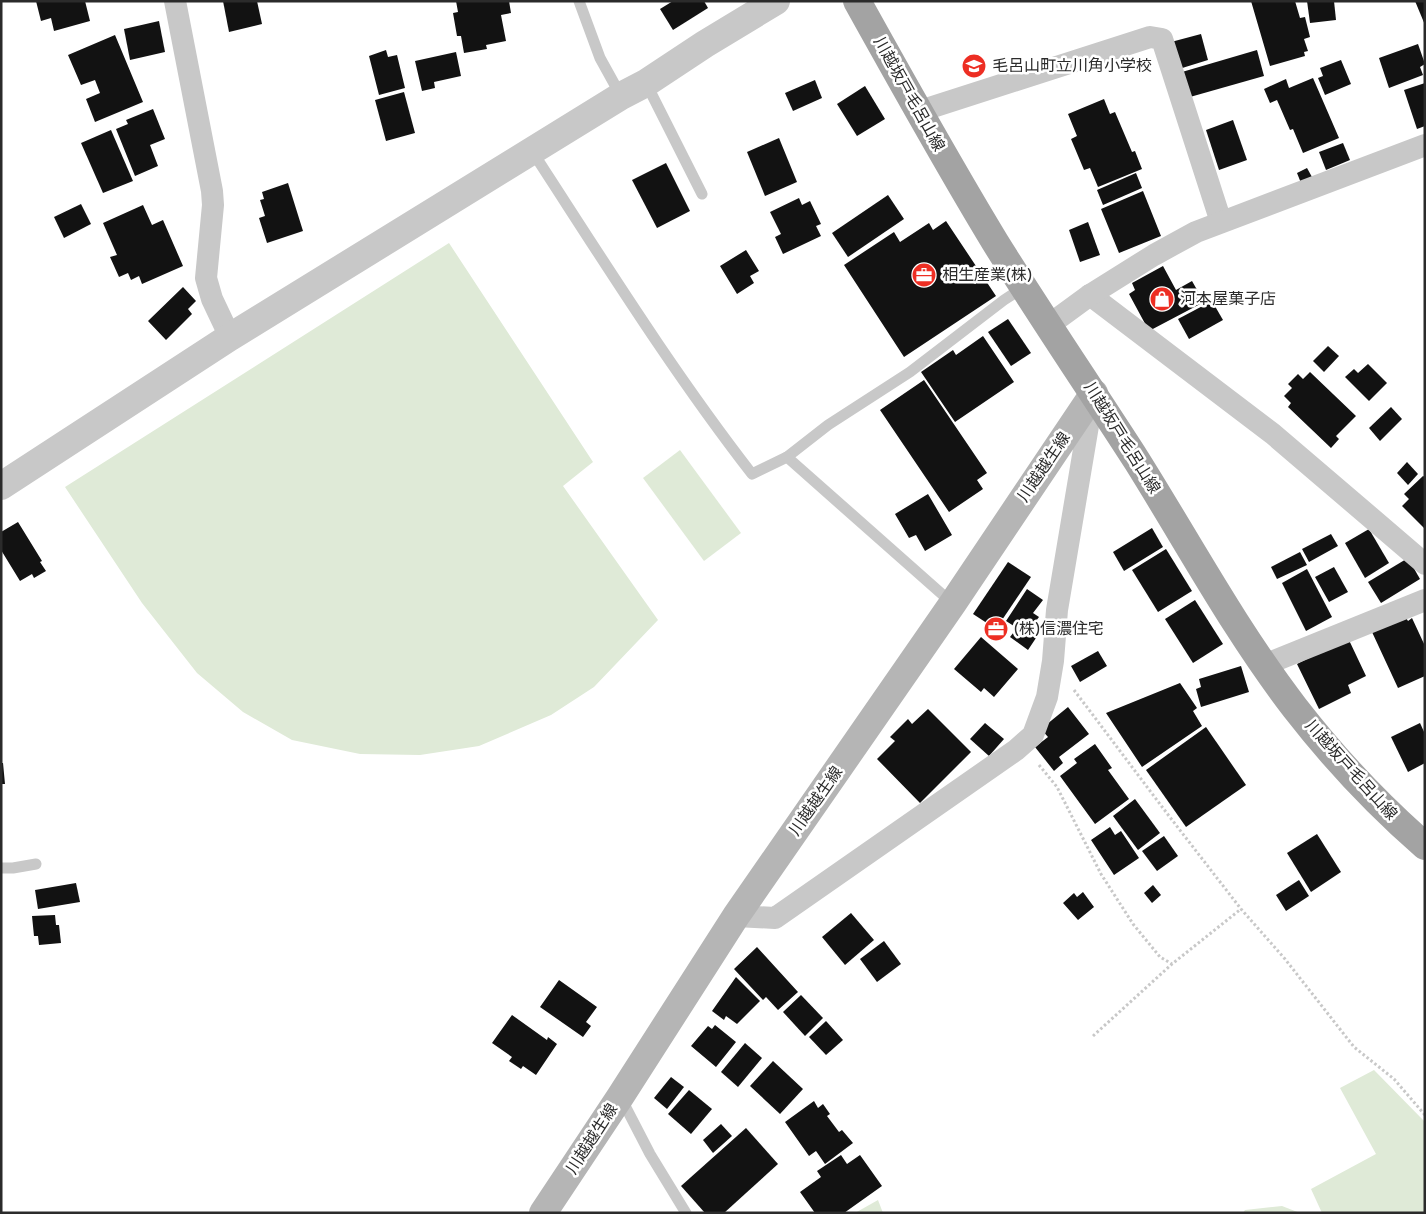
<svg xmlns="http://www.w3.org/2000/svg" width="1426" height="1214" font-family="'Varela Round','Noto Sans JP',sans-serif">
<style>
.green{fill:#dfead7}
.building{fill:#121212}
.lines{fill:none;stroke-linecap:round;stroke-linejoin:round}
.path{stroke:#c8c8c8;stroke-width:3;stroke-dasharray:2.5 2.5;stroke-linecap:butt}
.service{stroke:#c8c8c8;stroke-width:11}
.minor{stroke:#c8c8c8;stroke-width:22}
.tertiary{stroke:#c8c8c8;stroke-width:28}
.secondary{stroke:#b5b5b5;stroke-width:28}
.primary{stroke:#a3a3a3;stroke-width:28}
.labels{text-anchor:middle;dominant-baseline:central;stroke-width:5;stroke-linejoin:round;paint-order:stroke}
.poi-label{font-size:16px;fill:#2b2b2b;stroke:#fff;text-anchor:start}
.street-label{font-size:16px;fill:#2b2b2b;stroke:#fff}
</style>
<rect width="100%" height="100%" fill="#fff"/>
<g class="green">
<polygon points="449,243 593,462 563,486 658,620 594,687 551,715 479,746 420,755 360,754 292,740 243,712 197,673 142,603 65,487"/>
<polygon points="680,450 741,533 704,561 643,478"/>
<polygon points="1374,1070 1425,1122 1425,1213 1322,1213 1311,1189 1376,1154 1340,1088"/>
<polygon points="878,1200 883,1213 855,1213"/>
<polygon points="1282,1206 1300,1213 1243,1213 1245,1210"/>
</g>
<g class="building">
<polygon points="36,1 85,1 90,21 54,31 51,18 41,21"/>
<polygon points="223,1 257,1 262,24 229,32"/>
<polygon points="456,1 509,1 511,13 501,15 506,41 486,45 487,49 464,53 461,36 457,36 453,13 458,12"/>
<polygon points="673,1 704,1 708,8 673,30 660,9"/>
<polygon points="1251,1 1295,1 1300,18 1305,17 1310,37 1304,39 1308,51 1304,52 1305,56 1270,66"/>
<polygon points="1307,1 1334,1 1336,20 1310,23"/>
<polygon points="1415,1 1425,1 1425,25"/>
<polygon points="159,21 165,52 130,60 124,29"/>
<polygon points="1201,34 1208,60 1179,69 1171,42"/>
<polygon points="115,35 143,102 95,122 86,99 100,93 95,80 81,85 68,55"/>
<polygon points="1418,44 1425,64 1420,67 1423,75 1389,88 1379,58"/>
<polygon points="386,50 388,57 397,55 405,88 379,95 369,56"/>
<polygon points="1257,50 1264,76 1190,97 1182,72"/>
<polygon points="456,52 461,76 434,82 435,88 422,91 415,61"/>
<polygon points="1341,60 1351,84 1325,95 1318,78 1323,76 1320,68"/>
<polygon points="1313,78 1339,138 1303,153 1293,129 1290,130 1277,100 1270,103 1264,89 1286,79 1289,88"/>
<polygon points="815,80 822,98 793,111 785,93"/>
<polygon points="1425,83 1425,126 1417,129 1404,90"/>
<polygon points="865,86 885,119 857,136 837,104"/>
<polygon points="404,92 415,133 386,141 375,100"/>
<polygon points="1104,99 1110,114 1115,112 1132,152 1135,151 1142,169 1098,187 1090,168 1084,170 1071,139 1077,136 1068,114"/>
<polygon points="153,109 165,139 150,145 158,166 135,176 116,129 128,124 126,120"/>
<polygon points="1233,120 1247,160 1219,170 1206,130"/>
<polygon points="111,130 133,181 103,193 81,143"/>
<polygon points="779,138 797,182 765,196 747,152"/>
<polygon points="1343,143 1350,160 1326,170 1319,152"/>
<polygon points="666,163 690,211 657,228 632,180"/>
<polygon points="1307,168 1312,177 1301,183 1297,173"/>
<polygon points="1136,173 1142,188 1103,205 1097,190"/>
<polygon points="288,183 303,231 267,243 259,218 265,216 260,200 264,199 262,192"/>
<polygon points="1143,191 1161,236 1119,253 1101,209"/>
<polygon points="888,195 904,219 848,257 832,233"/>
<polygon points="799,198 802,205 810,201 821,224 816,226 821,236 783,254 775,237 781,234 770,212"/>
<polygon points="81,204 91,224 64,238 54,217"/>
<polygon points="143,205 152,225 163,220 183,266 142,284 139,276 131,280 128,273 119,277 110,257 117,255 103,223"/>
<polygon points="946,221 996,296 904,357 844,265 894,232 900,242 929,223 933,230"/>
<polygon points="1088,222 1100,255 1080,262 1069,230"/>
<polygon points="746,250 759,271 750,276 754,283 737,294 720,266"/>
<polygon points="1163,266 1176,290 1192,281 1204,302 1149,331 1129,294 1135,290 1132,283"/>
<polygon points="183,287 196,301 188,309 192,314 166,340 148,321"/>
<polygon points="1212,301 1223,320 1189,339 1178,319"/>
<polygon points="1008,319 1031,353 1011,366 988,332"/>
<polygon points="983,336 1014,382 955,422 921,372 953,350 956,355"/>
<polygon points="1328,346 1339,356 1324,372 1313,361"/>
<polygon points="1368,364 1387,383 1369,401 1345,377 1354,369 1358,373"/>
<polygon points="1310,372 1356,416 1336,436 1339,439 1331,448 1288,407 1291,403 1284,396 1292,388 1288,384 1298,374 1303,379"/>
<polygon points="924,380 987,473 977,480 983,489 949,512 880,410"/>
<polygon points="1391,407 1402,419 1380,441 1369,428"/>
<polygon points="1407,462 1418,474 1408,485 1397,473"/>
<polygon points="1423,476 1425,477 1425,529 1402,506 1409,499 1404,494"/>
<polygon points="928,494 952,535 925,551 916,535 909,538 895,514"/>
<polygon points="18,522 42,561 40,562 46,571 34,578 32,574 20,581 1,550 1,532"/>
<polygon points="1152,528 1163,547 1124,571 1113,552"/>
<polygon points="1369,529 1389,563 1365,578 1345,543"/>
<polygon points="1331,534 1338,546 1309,562 1302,549"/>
<polygon points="1166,549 1192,591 1158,612 1132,570"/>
<polygon points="1300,552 1307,565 1277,579 1271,567"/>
<polygon points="1408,558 1420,579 1381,603 1368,582"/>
<polygon points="1008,562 1031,577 996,629 973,614"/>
<polygon points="1334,567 1348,592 1329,602 1315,577"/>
<polygon points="1307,569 1332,617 1306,631 1282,583"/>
<polygon points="1027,589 1043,600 1033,613 1039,617 1036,621 1044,626 1028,650 1010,637 1017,628 1006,621"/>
<polygon points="1195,600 1223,644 1193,663 1165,619"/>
<polygon points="1405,616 1408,621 1412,618 1425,646 1425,676 1398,688 1372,632"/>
<polygon points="981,637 1018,669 994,697 984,688 981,692 954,669"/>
<polygon points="1348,638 1366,676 1348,685 1351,693 1319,709 1297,664"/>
<polygon points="1098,651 1107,666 1080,682 1071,666"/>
<polygon points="1241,666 1249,692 1201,707 1196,689 1201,687 1199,679"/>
<polygon points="1180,683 1197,708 1193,711 1202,726 1142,767 1106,713"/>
<polygon points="1068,707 1089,734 1059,757 1063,763 1054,771 1035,747 1048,737 1041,729"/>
<polygon points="928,709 971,752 920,803 877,759 895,741 890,737 908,719 912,724"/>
<polygon points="985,723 1004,739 989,756 970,739"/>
<polygon points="1420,723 1425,734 1425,763 1408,772 1391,737"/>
<polygon points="1206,727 1246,785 1186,827 1146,770"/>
<polygon points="1095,744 1112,768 1108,770 1129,799 1095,824 1060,776 1077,763 1074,759"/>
<polygon points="1,763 3,763 5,784 1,784"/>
<polygon points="1135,799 1160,833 1138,850 1113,816"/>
<polygon points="1110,827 1115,835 1121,831 1139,858 1114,875 1091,840"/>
<polygon points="1317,834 1341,872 1311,892 1287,853"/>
<polygon points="1164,836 1178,856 1157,871 1142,851"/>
<polygon points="1299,880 1309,896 1286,911 1276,895"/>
<polygon points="76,883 80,902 38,909 35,890"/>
<polygon points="1153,885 1161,895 1152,903 1144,893"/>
<polygon points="1083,892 1094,907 1078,920 1063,903 1074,893 1077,897"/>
<polygon points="851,913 874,940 845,965 822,937"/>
<polygon points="55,915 56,925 59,925 61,943 39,945 38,936 34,936 32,916"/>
<polygon points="884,941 901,964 877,982 860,959"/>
<polygon points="757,947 798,992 778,1010 766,997 763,1000 734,969"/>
<polygon points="736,977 760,1001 737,1024 726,1016 724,1020 712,1011"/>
<polygon points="559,980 597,1007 586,1022 591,1026 583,1037 540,1007"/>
<polygon points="801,995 823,1018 805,1036 783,1012"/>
<polygon points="512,1015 547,1040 548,1037 557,1044 536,1075 523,1066 521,1069 509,1061 512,1057 492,1043"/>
<polygon points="826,1021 843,1040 826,1055 809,1037"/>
<polygon points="715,1025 736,1042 716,1067 691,1046 708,1026 712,1029"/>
<polygon points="745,1043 762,1058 738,1087 721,1072"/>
<polygon points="773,1061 803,1089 780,1114 750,1086"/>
<polygon points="671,1077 684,1087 667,1109 654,1098"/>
<polygon points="689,1090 712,1109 691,1134 668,1114"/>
<polygon points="814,1101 818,1108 823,1104 830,1114 827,1116 839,1132 842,1130 853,1143 825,1164 816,1151 809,1156 785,1122"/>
<polygon points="721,1124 732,1136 713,1153 703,1140"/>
<polygon points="746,1128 778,1164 724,1213 705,1213 681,1186"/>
<polygon points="841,1155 847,1164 860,1155 882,1186 844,1213 815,1213 800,1192 821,1177 817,1171"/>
</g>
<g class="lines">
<g class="path">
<polyline points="1074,690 1169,816 1241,909 1285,959 1354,1047 1394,1079 1425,1115"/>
<polyline points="1039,765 1057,787 1101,874 1133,924 1160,957 1172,964"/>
<polyline points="1093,1036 1172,964 1241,909"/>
</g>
<g class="service">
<polyline points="579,1 600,58 621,96"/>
<polyline points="646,83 702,194"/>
<path d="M532 151C603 260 672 371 752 474L787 457 828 425 910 372 1004 300 1024 287"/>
<polyline points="787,457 952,603"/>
<polyline points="1,868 13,868 36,864"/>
<polyline points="621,1098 650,1154 686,1213"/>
</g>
<g class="minor">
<polyline points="175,1 212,191 213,205 206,278 212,299 230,337"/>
<polyline points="917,112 1150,37 1162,39 1221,222"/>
<polyline points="1090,295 1273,434 1425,564"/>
<polyline points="1049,325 1090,295 1154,255 1196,232 1425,145"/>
<polyline points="1264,665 1425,600"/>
<polyline points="736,916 775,918 1016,750 1033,735 1047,697 1053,661 1057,610 1093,396"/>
</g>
<polyline class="tertiary" points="1,486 230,337 621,96 646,83 705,44 776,1"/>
<polyline class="secondary" points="543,1213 620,1097 736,916 953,603 1094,393"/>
<path class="primary" d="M857 1C902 82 947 163 995 242 1041 316 1090 388 1137 461 1189 544 1235 630 1295 708 1333 757 1378 805 1425 846"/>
</g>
<defs>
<symbol id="school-disc" viewBox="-11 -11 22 22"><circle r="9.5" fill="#ed2e23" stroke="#fff"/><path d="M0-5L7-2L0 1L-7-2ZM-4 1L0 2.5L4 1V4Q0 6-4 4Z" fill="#fff"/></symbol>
<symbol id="office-disc" viewBox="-11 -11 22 22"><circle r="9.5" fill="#ed2e23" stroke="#fff"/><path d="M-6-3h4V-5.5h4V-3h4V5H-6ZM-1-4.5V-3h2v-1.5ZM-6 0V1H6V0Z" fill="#fff"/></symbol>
<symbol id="shop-disc" viewBox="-11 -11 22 22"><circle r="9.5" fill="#ed2e23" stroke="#fff"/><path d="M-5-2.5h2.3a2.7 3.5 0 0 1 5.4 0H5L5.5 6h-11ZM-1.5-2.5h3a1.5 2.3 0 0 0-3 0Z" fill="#fff"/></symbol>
</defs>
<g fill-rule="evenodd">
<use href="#school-disc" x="960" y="52" width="28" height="28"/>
<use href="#office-disc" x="910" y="261" width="28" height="28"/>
<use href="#shop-disc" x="1148" y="285" width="28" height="28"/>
<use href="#office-disc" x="982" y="615" width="28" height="28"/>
</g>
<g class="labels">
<g class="poi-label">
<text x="992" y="66">毛呂山町立川角小学校</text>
<text x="942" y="275">相生産業(株)</text>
<text x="1180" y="299">河本屋菓子店</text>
<text x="1014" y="629">(株)信濃住宅</text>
</g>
<g class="street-label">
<text transform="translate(909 94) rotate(61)">川越坂戸毛呂山線</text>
<text transform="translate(1122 438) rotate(58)">川越坂戸毛呂山線</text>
<text transform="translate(1044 467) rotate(-56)">川越越生線</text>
<text transform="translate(1351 770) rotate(48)">川越坂戸毛呂山線</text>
<text transform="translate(816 801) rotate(-55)">川越越生線</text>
<text transform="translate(592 1139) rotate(-57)">川越越生線</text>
</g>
</g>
<rect width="1426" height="1214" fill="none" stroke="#2b2b2b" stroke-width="5"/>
</svg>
